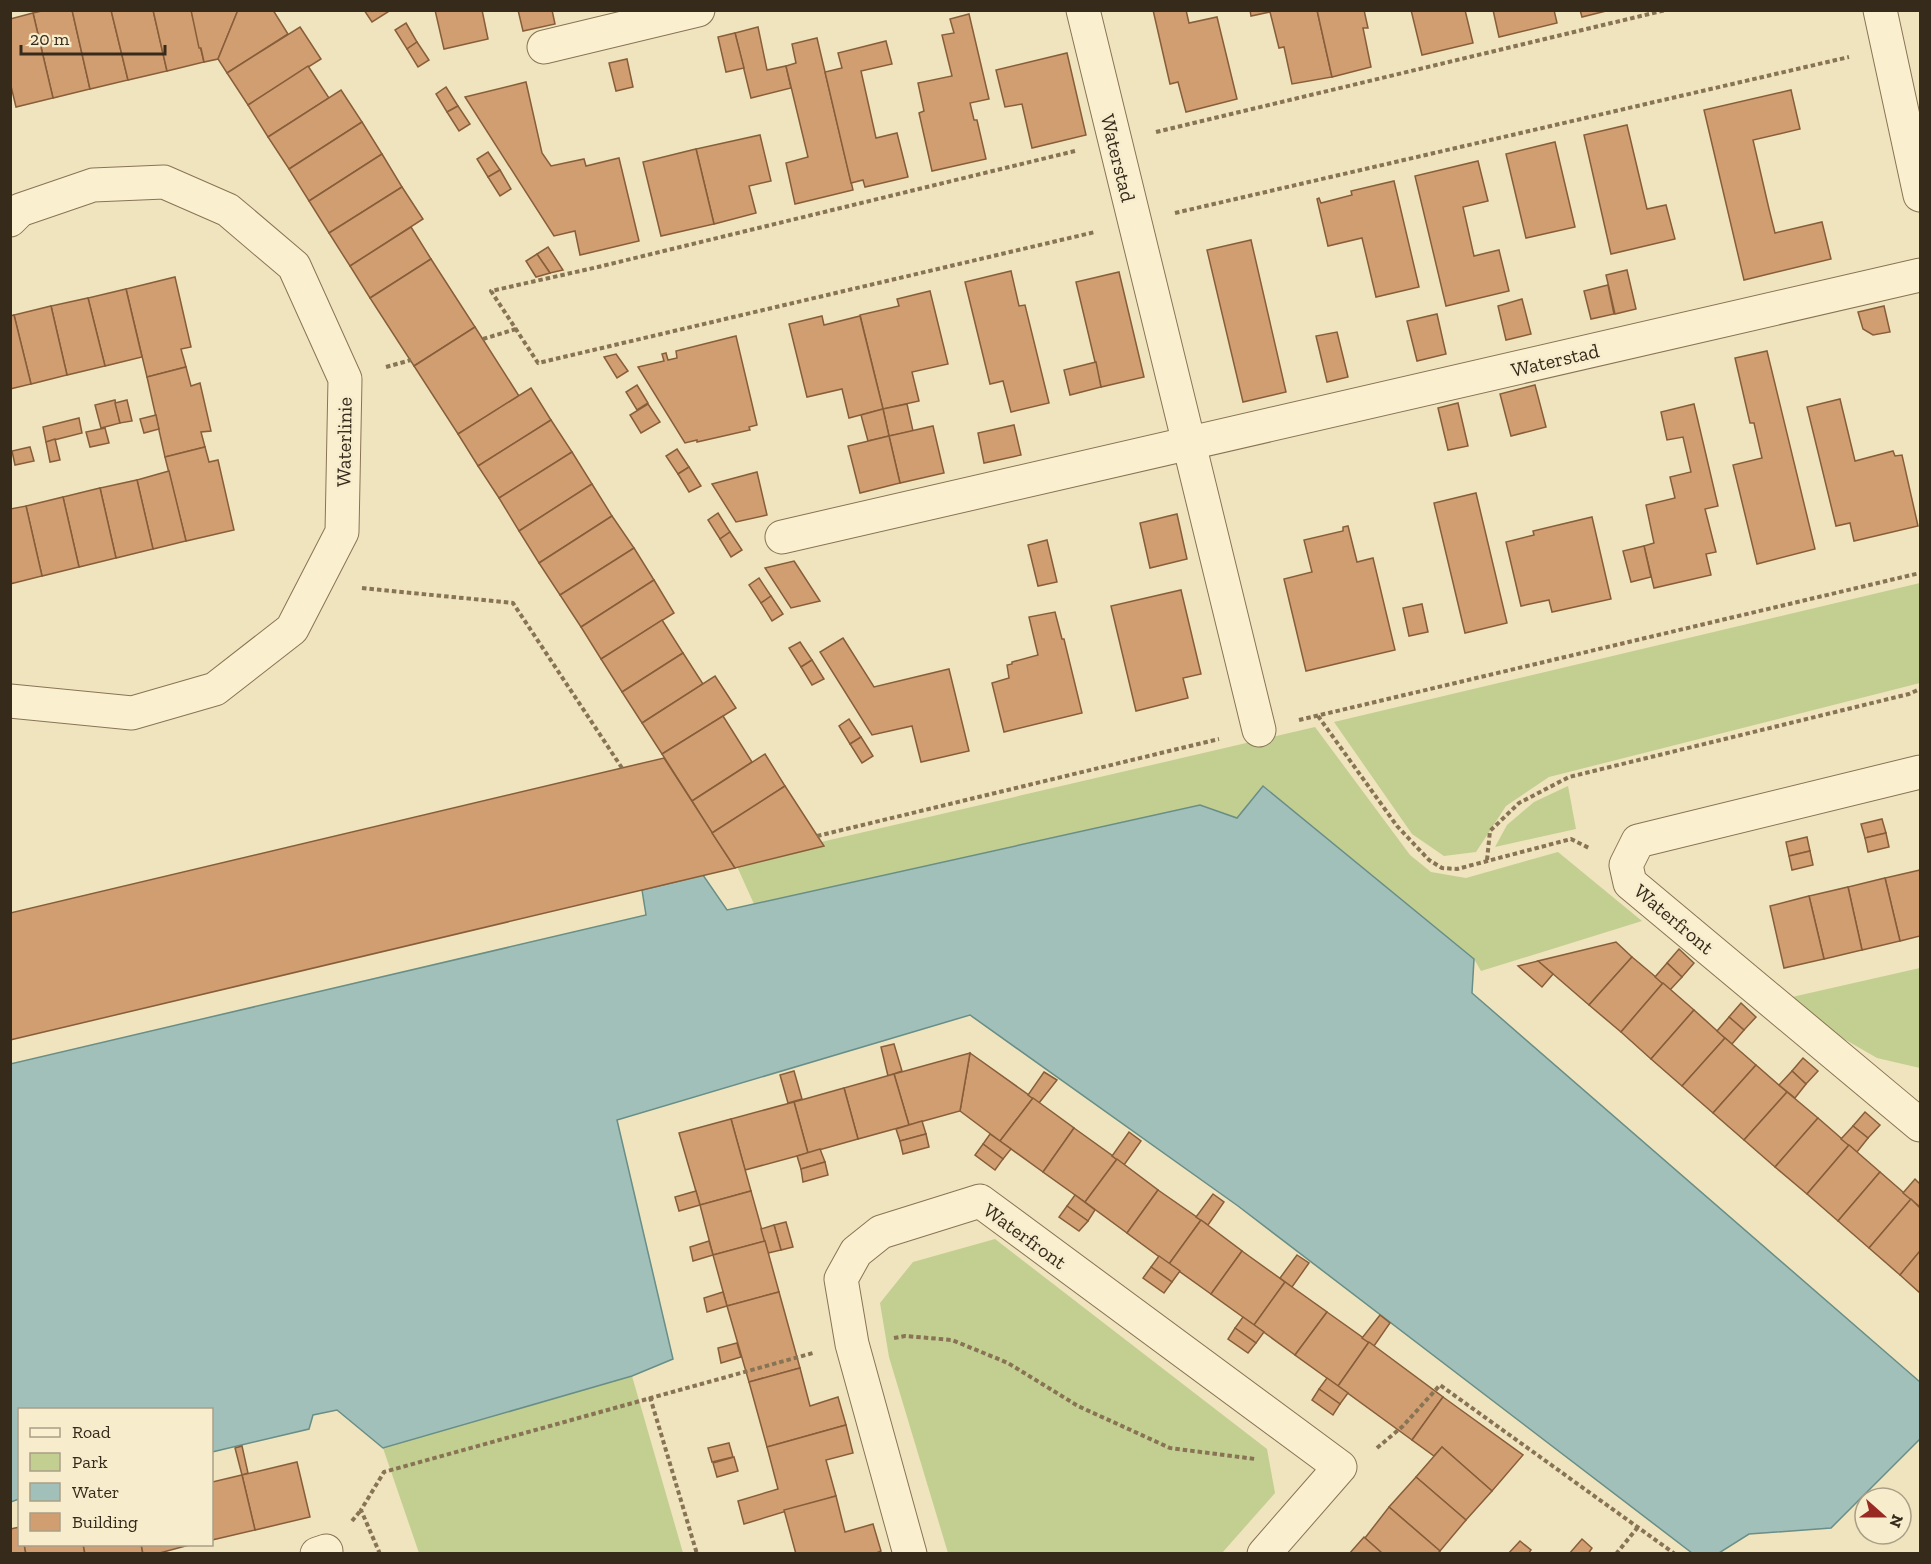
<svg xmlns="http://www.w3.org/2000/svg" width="1931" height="1564" font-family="'Zilla Slab',serif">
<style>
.green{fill:#c3ce91}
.water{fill:#a1c0b9;stroke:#688e87;stroke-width:1.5}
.building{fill:#d09e71;stroke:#885e3a;stroke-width:1.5}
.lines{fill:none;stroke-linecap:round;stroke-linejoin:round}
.minor-casing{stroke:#887455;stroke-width:35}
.path{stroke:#887455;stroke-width:4;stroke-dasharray:4.5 3;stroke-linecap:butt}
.minor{stroke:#faf0d0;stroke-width:33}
.labels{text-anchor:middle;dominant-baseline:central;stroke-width:5;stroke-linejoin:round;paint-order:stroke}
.street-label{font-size:20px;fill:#362a1b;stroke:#f7edcd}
</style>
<rect width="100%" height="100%" fill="#efe4bd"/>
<g class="green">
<polygon points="1920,583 1920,683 1549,777 1506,806 1476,852 1444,856 1412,834 1334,722"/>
<polygon points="1315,727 1410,855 1431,872 1466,878 1558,852 1642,921 1481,971 1474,959 1264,786 1237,818 1200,805 754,904 735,862"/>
<polygon points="1568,786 1576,829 1495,847 1507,825 1534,802"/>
<polygon points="1920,968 1920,1068 1877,1058 1839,1036 1792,997"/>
<polygon points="995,1239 1267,1449 1275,1493 1222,1553 948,1553 889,1357 880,1303 913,1262"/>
<polygon points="632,1376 683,1553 419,1553 383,1448"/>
</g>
<polygon class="water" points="1263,786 1474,959 1472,993 1920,1382 1920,1439 1831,1528 1749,1534 1719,1553 1692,1553 1238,1206 970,1015 617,1120 673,1359 632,1376 383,1448 337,1410 313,1415 309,1429 212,1452 212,1410 20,1410 19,1499 11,1502 10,1064 646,915 642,890 703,875 727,910 1200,805 1237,818"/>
<g class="building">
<polygon points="46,10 72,10 90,89 53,98 33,13"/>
<polygon points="72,10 111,10 128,80 90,89"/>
<polygon points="111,10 153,10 167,71 128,80"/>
<polygon points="153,10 191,10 204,62 167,71"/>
<polygon points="191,10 238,10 218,59 204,62 201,48 199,48"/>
<polygon points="238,10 273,10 288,34 227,73 218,59"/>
<polygon points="364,10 391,10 372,22"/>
<polygon points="482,10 488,39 444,49 435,10"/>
<polygon points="518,10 552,10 555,24 523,31"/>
<polygon points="1153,10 1186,10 1189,23 1217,17 1237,99 1186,112 1178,82 1170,84"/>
<polygon points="1250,10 1317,10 1332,77 1292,84 1284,47 1279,48 1270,12 1251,16"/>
<polygon points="1317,10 1364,10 1368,28 1363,28 1371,67 1332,77"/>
<polygon points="1411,10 1465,10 1473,43 1422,55"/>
<polygon points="1493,10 1554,10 1557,23 1499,37"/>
<polygon points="1580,10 1610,10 1582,17"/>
<polygon points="33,13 53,98 16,107 10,82 10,19"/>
<polygon points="969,14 989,99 970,103 974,120 977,120 986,159 932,171 919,113 924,111 918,83 952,76 942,35 954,33 950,19"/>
<polygon points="406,23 417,42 407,49 395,30"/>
<polygon points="300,27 321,59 248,105 227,73"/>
<polygon points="758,27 767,70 786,66 791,88 751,98 735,33"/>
<polygon points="735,33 744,68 726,72 718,37"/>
<polygon points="817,38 853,190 795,204 786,163 808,157 786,66 796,63 792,44"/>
<polygon points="886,41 892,64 861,71 876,138 897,133 908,177 865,187 863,180 851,183 825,72 842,68 838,53"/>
<polygon points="417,42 429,60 418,67 407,49"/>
<polygon points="1067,53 1086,135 1032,148 1022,104 1005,107 996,70"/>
<polygon points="627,59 633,87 616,91 609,63"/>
<polygon points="308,66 329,98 268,137 248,105"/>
<polygon points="526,82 542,153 551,166 584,159 586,166 619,158 639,241 580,255 575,231 554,236 465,97"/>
<polygon points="446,87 458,106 447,112 436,94"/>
<polygon points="341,90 362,122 289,169 268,137"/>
<polygon points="1791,90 1800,129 1753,140 1769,209 1775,233 1822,222 1831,259 1744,280 1704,110"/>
<polygon points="458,106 470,124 459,131 447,112"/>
<polygon points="362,122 382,154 309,201 289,169"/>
<polygon points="1627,125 1647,209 1666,205 1675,239 1611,254 1584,135"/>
<polygon points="760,135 771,181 749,186 756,213 714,224 696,149"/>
<polygon points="1555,142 1575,227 1526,238 1506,154"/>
<polygon points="696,149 714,224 661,236 643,162"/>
<polygon points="488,152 500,170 488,177 477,159"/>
<polygon points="382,154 402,187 329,233 309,201"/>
<polygon points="1478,161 1488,201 1463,207 1474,256 1499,250 1509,291 1446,306 1415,176"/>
<polygon points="500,170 511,189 500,196 488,177"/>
<polygon points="1394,181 1419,287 1376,297 1362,238 1328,246 1317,199 1319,198 1321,203 1352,195 1351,191"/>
<polygon points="402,187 423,219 350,266 329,233"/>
<polygon points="411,227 431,259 370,298 350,266"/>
<polygon points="1251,240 1286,392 1243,402 1207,250"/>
<polygon points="548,247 563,270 550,273 537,254"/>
<polygon points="537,254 550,273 536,277 526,261"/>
<polygon points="431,259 475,327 414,366 370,298"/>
<polygon points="1627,270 1636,309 1615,314 1606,275"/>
<polygon points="1011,271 1019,306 1025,305 1049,403 1011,412 1003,381 990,384 965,282"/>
<polygon points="1119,272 1144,377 1101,387 1076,282"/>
<polygon points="175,277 191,347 181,349 186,367 147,377 126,289"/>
<polygon points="1608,285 1614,314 1591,319 1584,291"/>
<polygon points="126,289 142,357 105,366 88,298"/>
<polygon points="930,291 948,364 912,372 919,401 883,409 860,315 899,306 897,299"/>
<polygon points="88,298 105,366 67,375 51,306"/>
<polygon points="1522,299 1531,334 1506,340 1498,306"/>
<polygon points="51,306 67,375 31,384 14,315"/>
<polygon points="1884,306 1890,332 1873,335 1863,329 1858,312"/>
<polygon points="1437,314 1446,354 1417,361 1407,321"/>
<polygon points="14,315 31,384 10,389 10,316"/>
<polygon points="822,316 824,325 860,316 883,409 849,418 842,389 807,397 789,324"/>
<polygon points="475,327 519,396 458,434 414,366"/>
<polygon points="1337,332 1348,377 1327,382 1316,336"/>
<polygon points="736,336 757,425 749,427 750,430 697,442 697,440 685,443 638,367 664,361 662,354 666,353 668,360 677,358 676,351"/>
<polygon points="1767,351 1815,549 1757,564 1733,465 1762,458 1754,423 1750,423 1735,358"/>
<polygon points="616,354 628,371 617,378 604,357"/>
<polygon points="1096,362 1101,387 1070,395 1064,370"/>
<polygon points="186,367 191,386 200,383 211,431 201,432 205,447 165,457 147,377"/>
<polygon points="637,385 648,403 637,410 626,392"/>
<polygon points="1535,385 1546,427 1511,436 1500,394"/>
<polygon points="531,388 551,420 478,466 458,434"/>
<polygon points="1840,399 1855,461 1893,451 1895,456 1902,455 1918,526 1854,541 1850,523 1836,526 1807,407"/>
<polygon points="115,400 120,423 101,428 95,405"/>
<polygon points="127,400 132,421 120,423 115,403"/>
<polygon points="1458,403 1468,446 1448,450 1438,408"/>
<polygon points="648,404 660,422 641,433 630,415"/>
<polygon points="907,404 913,431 889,436 883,409"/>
<polygon points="1694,404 1718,506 1705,509 1716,552 1706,554 1711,575 1654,588 1644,546 1654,543 1646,505 1675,498 1670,477 1691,472 1683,437 1667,440 1661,412"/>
<polygon points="883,409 889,436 868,441 861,415"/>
<polygon points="156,415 159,429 144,433 140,419"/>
<polygon points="79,418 82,433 46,442 43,427"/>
<polygon points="551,420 572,452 499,498 478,466"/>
<polygon points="1014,425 1021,455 984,463 978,433"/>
<polygon points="933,426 944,473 900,483 889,436"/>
<polygon points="105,428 109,443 90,447 86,432"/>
<polygon points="889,436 900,483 860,493 848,446"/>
<polygon points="55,439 60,460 50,462 46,442"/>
<polygon points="30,447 34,461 15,465 12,451"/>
<polygon points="205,447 209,462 218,460 234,530 186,541 165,457"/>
<polygon points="677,449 689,467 678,474 666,456"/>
<polygon points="572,452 592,484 519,531 499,498"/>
<polygon points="689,467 701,486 689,492 678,474"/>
<polygon points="169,471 186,541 153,549 137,480"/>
<polygon points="757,472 767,515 736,522 712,484"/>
<polygon points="137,480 153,549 116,558 100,488"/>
<polygon points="592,484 612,516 539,563 519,531"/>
<polygon points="100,488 116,558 79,567 63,497"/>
<polygon points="1476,493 1507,623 1465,633 1434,503"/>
<polygon points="63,497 79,567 42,576 26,506"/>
<polygon points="26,506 42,576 10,584 10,509"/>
<polygon points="718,513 730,532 720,539 708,520"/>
<polygon points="1177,514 1187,559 1150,568 1140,523"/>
<polygon points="612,516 634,548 560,595 539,563"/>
<polygon points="1592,517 1611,599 1552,612 1549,600 1521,606 1506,542 1534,535 1533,531"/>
<polygon points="1348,526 1357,562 1373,558 1395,650 1306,671 1284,579 1312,572 1304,540 1343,531 1343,527"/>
<polygon points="730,532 742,550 731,557 720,539"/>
<polygon points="1047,540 1057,582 1038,586 1028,545"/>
<polygon points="1644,546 1651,577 1631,582 1623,551"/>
<polygon points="634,548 654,580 581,627 560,595"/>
<polygon points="794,561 796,564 820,601 791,608 765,568"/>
<polygon points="759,578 771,596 761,603 749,585"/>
<polygon points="654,580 674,613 601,659 581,627"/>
<polygon points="1181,590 1201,674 1183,678 1188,698 1136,711 1111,606"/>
<polygon points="771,596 783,614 772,621 761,603"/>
<polygon points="1422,604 1428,632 1409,636 1403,608"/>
<polygon points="1055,612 1062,639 1064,639 1082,713 1004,732 992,683 1009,678 1007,665 1012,664 1012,662 1038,655 1029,617"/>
<polygon points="662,620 683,653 622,692 601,659"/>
<polygon points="843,638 874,687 949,669 969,751 921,762 912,726 872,735 820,652"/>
<polygon points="800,642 812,660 801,667 789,648"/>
<polygon points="683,653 703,684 642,723 622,692"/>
<polygon points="812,660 824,679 812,685 801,667"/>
<polygon points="715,676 736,708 662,754 642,723"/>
<polygon points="723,716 752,762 692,801 662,754"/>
<polygon points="849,719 861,737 850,744 839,726"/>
<polygon points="861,737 873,756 862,763 850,744"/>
<polygon points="765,754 785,786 712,833 692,801"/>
<polygon points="664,758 735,868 10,1040 10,913"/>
<polygon points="785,786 824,846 735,868 712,833"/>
<polygon points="1882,819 1886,833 1865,838 1861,824"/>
<polygon points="1886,833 1889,847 1868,852 1865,838"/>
<polygon points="1807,837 1810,851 1789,856 1786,842"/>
<polygon points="1810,851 1813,865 1792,870 1789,856"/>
<polygon points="1920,870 1920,936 1900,941 1885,878"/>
<polygon points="1885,878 1900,941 1862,950 1848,887"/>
<polygon points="1848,887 1862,950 1824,959 1809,896"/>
<polygon points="1809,896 1824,959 1784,968 1770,906"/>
<polygon points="1616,942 1632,957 1589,1005 1538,961"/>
<polygon points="1679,949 1694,963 1682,977 1667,963"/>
<polygon points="1632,957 1663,983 1621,1032 1589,1005"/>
<polygon points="1538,961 1553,974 1542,987 1518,966"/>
<polygon points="1667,963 1682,977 1670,990 1655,977"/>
<polygon points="1663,983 1694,1010 1651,1059 1621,1032"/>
<polygon points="1741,1003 1756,1017 1744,1030 1729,1017"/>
<polygon points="1694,1010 1725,1038 1682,1086 1651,1059"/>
<polygon points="1729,1017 1744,1030 1732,1044 1717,1031"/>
<polygon points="1725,1038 1756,1065 1713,1113 1682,1086"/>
<polygon points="894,1044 902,1071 888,1076 881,1047"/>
<polygon points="970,1053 1033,1098 1000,1141 960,1111"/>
<polygon points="970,1053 960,1111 909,1125 894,1074"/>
<polygon points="1803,1058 1818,1071 1806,1084 1792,1071"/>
<polygon points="1756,1065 1787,1092 1744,1140 1713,1113"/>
<polygon points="794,1071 802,1099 788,1103 780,1075"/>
<polygon points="1792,1071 1806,1084 1795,1098 1779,1085"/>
<polygon points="1044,1072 1057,1080 1039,1103 1028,1095"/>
<polygon points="894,1074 909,1125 858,1139 844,1088"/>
<polygon points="844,1088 858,1139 808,1153 794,1102"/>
<polygon points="1787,1092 1818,1118 1775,1167 1744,1140"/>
<polygon points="1033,1098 1074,1128 1043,1172 1000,1141"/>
<polygon points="794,1102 808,1153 745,1170 731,1119"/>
<polygon points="1865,1112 1880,1125 1868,1138 1853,1126"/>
<polygon points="1818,1118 1849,1145 1807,1194 1775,1167"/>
<polygon points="731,1119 751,1191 700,1205 679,1133"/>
<polygon points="922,1121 926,1134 900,1141 896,1129"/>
<polygon points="1853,1126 1868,1138 1857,1152 1841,1139"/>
<polygon points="1074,1128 1117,1159 1085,1202 1043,1172"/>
<polygon points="1129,1132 1141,1141 1124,1165 1112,1156"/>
<polygon points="926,1134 929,1147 903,1154 900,1141"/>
<polygon points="990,1134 1011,1149 1003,1159 983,1144"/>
<polygon points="983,1144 1003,1159 995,1170 975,1155"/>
<polygon points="1849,1145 1880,1172 1838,1221 1807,1194"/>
<polygon points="820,1149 825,1162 801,1169 797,1156"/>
<polygon points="1117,1159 1158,1190 1127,1233 1085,1202"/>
<polygon points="825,1162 828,1175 803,1182 801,1169"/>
<polygon points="1880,1172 1911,1199 1869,1248 1838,1221"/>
<polygon points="1915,1179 1920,1184 1920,1204 1919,1206 1903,1193"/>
<polygon points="1158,1190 1201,1220 1169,1264 1127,1233"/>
<polygon points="696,1191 700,1205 679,1211 675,1197"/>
<polygon points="751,1191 765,1241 713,1255 700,1205"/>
<polygon points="1213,1194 1224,1202 1208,1225 1196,1217"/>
<polygon points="1075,1195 1095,1210 1088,1221 1067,1206"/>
<polygon points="1911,1199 1920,1208 1920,1251 1900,1275 1869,1248"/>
<polygon points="1067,1206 1088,1221 1079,1231 1059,1217"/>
<polygon points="1201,1220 1242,1251 1211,1294 1169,1264"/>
<polygon points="786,1222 793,1247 781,1250 774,1225"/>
<polygon points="774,1225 781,1250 768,1253 761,1229"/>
<polygon points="709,1241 713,1255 693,1261 690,1247"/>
<polygon points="765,1241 779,1292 727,1306 713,1255"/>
<polygon points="1242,1251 1285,1282 1254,1325 1211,1294"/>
<polygon points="1920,1251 1920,1293 1900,1275"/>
<polygon points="1297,1255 1309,1263 1292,1287 1280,1278"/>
<polygon points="1159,1256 1180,1271 1172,1282 1151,1267"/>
<polygon points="1151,1267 1172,1282 1164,1293 1143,1278"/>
<polygon points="1285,1282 1327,1312 1295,1355 1254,1325"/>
<polygon points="723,1292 727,1306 707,1312 704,1298"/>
<polygon points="779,1292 800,1368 749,1382 727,1306"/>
<polygon points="1327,1312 1369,1342 1338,1386 1295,1355"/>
<polygon points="1380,1315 1390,1323 1374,1346 1362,1338"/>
<polygon points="1243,1317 1264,1332 1256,1343 1235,1328"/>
<polygon points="1235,1328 1256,1343 1248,1353 1228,1339"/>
<polygon points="1369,1342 1443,1397 1412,1440 1338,1386"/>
<polygon points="737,1343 741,1357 721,1363 718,1348"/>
<polygon points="800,1368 810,1406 838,1397 846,1425 767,1447 749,1382"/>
<polygon points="1327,1378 1348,1393 1340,1404 1319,1389"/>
<polygon points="1319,1389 1340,1404 1333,1415 1312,1400"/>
<polygon points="1443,1397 1523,1455 1492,1491 1442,1447 1434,1456 1412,1440"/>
<polygon points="846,1425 853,1453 826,1460 836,1496 744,1524 738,1501 778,1489 767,1447"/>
<polygon points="729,1443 733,1457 712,1462 708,1448"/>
<polygon points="242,1446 248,1473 242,1475 235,1448"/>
<polygon points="1442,1447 1492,1491 1466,1520 1416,1477"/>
<polygon points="734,1457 738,1471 717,1477 713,1463"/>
<polygon points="297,1462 310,1517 255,1530 242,1475"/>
<polygon points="242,1475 255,1530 212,1540 212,1482"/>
<polygon points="1416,1477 1466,1520 1440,1551 1389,1507"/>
<polygon points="836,1496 845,1532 873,1524 881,1551 874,1554 796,1554 784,1510"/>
<polygon points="1389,1507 1440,1551 1437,1554 1383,1554 1365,1538"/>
<polygon points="20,1527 20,1544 24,1544 26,1554 10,1554 10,1529"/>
<polygon points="1364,1537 1365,1538 1383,1554 1349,1554"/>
<polygon points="1582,1539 1592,1548 1588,1554 1569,1554"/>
<polygon points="1520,1541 1531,1550 1528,1554 1508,1554"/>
<polygon points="24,1544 83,1544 85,1554 26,1554"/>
<polygon points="83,1544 141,1544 143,1554 85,1554"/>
<polygon points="141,1544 193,1544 156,1554 143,1554"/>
</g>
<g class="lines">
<defs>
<g id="minor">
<polyline points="1083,10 1259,730"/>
<polyline points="1880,10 1920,195"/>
<polyline points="544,47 698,10"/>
<polyline points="10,220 20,210 93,185 164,182 228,210 294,266 345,379 342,532 292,629 215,689 132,713 10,701"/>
<polyline points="782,537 1920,275"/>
<polyline points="1920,772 1638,841 1626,865 1630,883 1920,1125"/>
<polyline points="317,1554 326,1551"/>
<polyline points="910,1554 852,1344 841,1279 856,1252 881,1232 980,1201 1340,1467 1264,1554"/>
</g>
</defs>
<use href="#minor" class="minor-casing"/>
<g class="path">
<polyline points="1156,132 1666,10"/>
<polyline points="1075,151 598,267 491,291 538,363 1095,232"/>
<polyline points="1175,213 1849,57"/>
<polyline points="483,339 516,329"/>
<polyline points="386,367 411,360"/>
<polyline points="362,588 513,603 622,768"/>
<polyline points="1318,716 1397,826 1429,860 1442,868 1457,869 1571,839 1589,848"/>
<polyline points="1299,720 1920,573"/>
<polyline points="817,836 1219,739"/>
<polyline points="1487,860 1490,831 1519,803 1569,777 1909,694 1920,689"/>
<polyline points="894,1338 905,1336 952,1340 1008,1363 1078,1406 1170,1448 1255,1459"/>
<polyline points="650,1397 697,1554"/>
<polyline points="1377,1448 1403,1426 1440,1385 1675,1554"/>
<polyline points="352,1521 361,1510"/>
<polyline points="380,1554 361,1510 384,1472 813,1353"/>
<polyline points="1616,1554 1638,1527"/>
</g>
<use href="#minor" class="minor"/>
</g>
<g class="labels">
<g class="street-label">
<text transform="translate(1118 158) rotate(76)">Waterstad</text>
<text transform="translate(1555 360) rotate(-13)">Waterstad</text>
<text transform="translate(344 442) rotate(-89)">Waterlinie</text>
<text transform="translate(1674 919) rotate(40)">Waterfront</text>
<text transform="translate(1025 1236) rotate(36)">Waterfront</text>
</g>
</g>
<rect width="1931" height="1564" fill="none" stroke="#362a1b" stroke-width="24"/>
<rect x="18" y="1408" width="195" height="138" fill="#f7edcd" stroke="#aa9f86" stroke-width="1.5"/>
<rect x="30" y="1428" width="30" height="9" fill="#faf0d0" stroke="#aa9f86" stroke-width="1.5"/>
<text x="72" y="1438" font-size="18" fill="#362a1b">Road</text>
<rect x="30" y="1453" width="30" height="18" fill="#c3ce91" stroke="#aa9f86" stroke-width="1.5"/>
<text x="72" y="1468" font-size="18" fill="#362a1b">Park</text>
<rect x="30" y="1483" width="30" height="18" fill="#a1c0b9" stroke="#aa9f86" stroke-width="1.5"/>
<text x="72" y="1498" font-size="18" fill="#362a1b">Water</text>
<rect x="30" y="1513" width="30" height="18" fill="#d09e71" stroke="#aa9f86" stroke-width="1.5"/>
<text x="72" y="1528" font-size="18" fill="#362a1b">Building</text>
<g transform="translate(1883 1516) rotate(111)"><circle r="28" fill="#f7edcd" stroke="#aa9f86" stroke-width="1.5"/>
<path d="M0-4.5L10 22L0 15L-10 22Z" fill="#992a23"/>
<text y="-9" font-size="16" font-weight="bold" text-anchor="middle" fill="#362a1b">N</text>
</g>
<path d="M21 45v9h144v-9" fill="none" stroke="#362a1b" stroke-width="3"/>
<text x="30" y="45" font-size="18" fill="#362a1b" stroke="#f7edcd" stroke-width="4.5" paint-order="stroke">20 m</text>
</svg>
